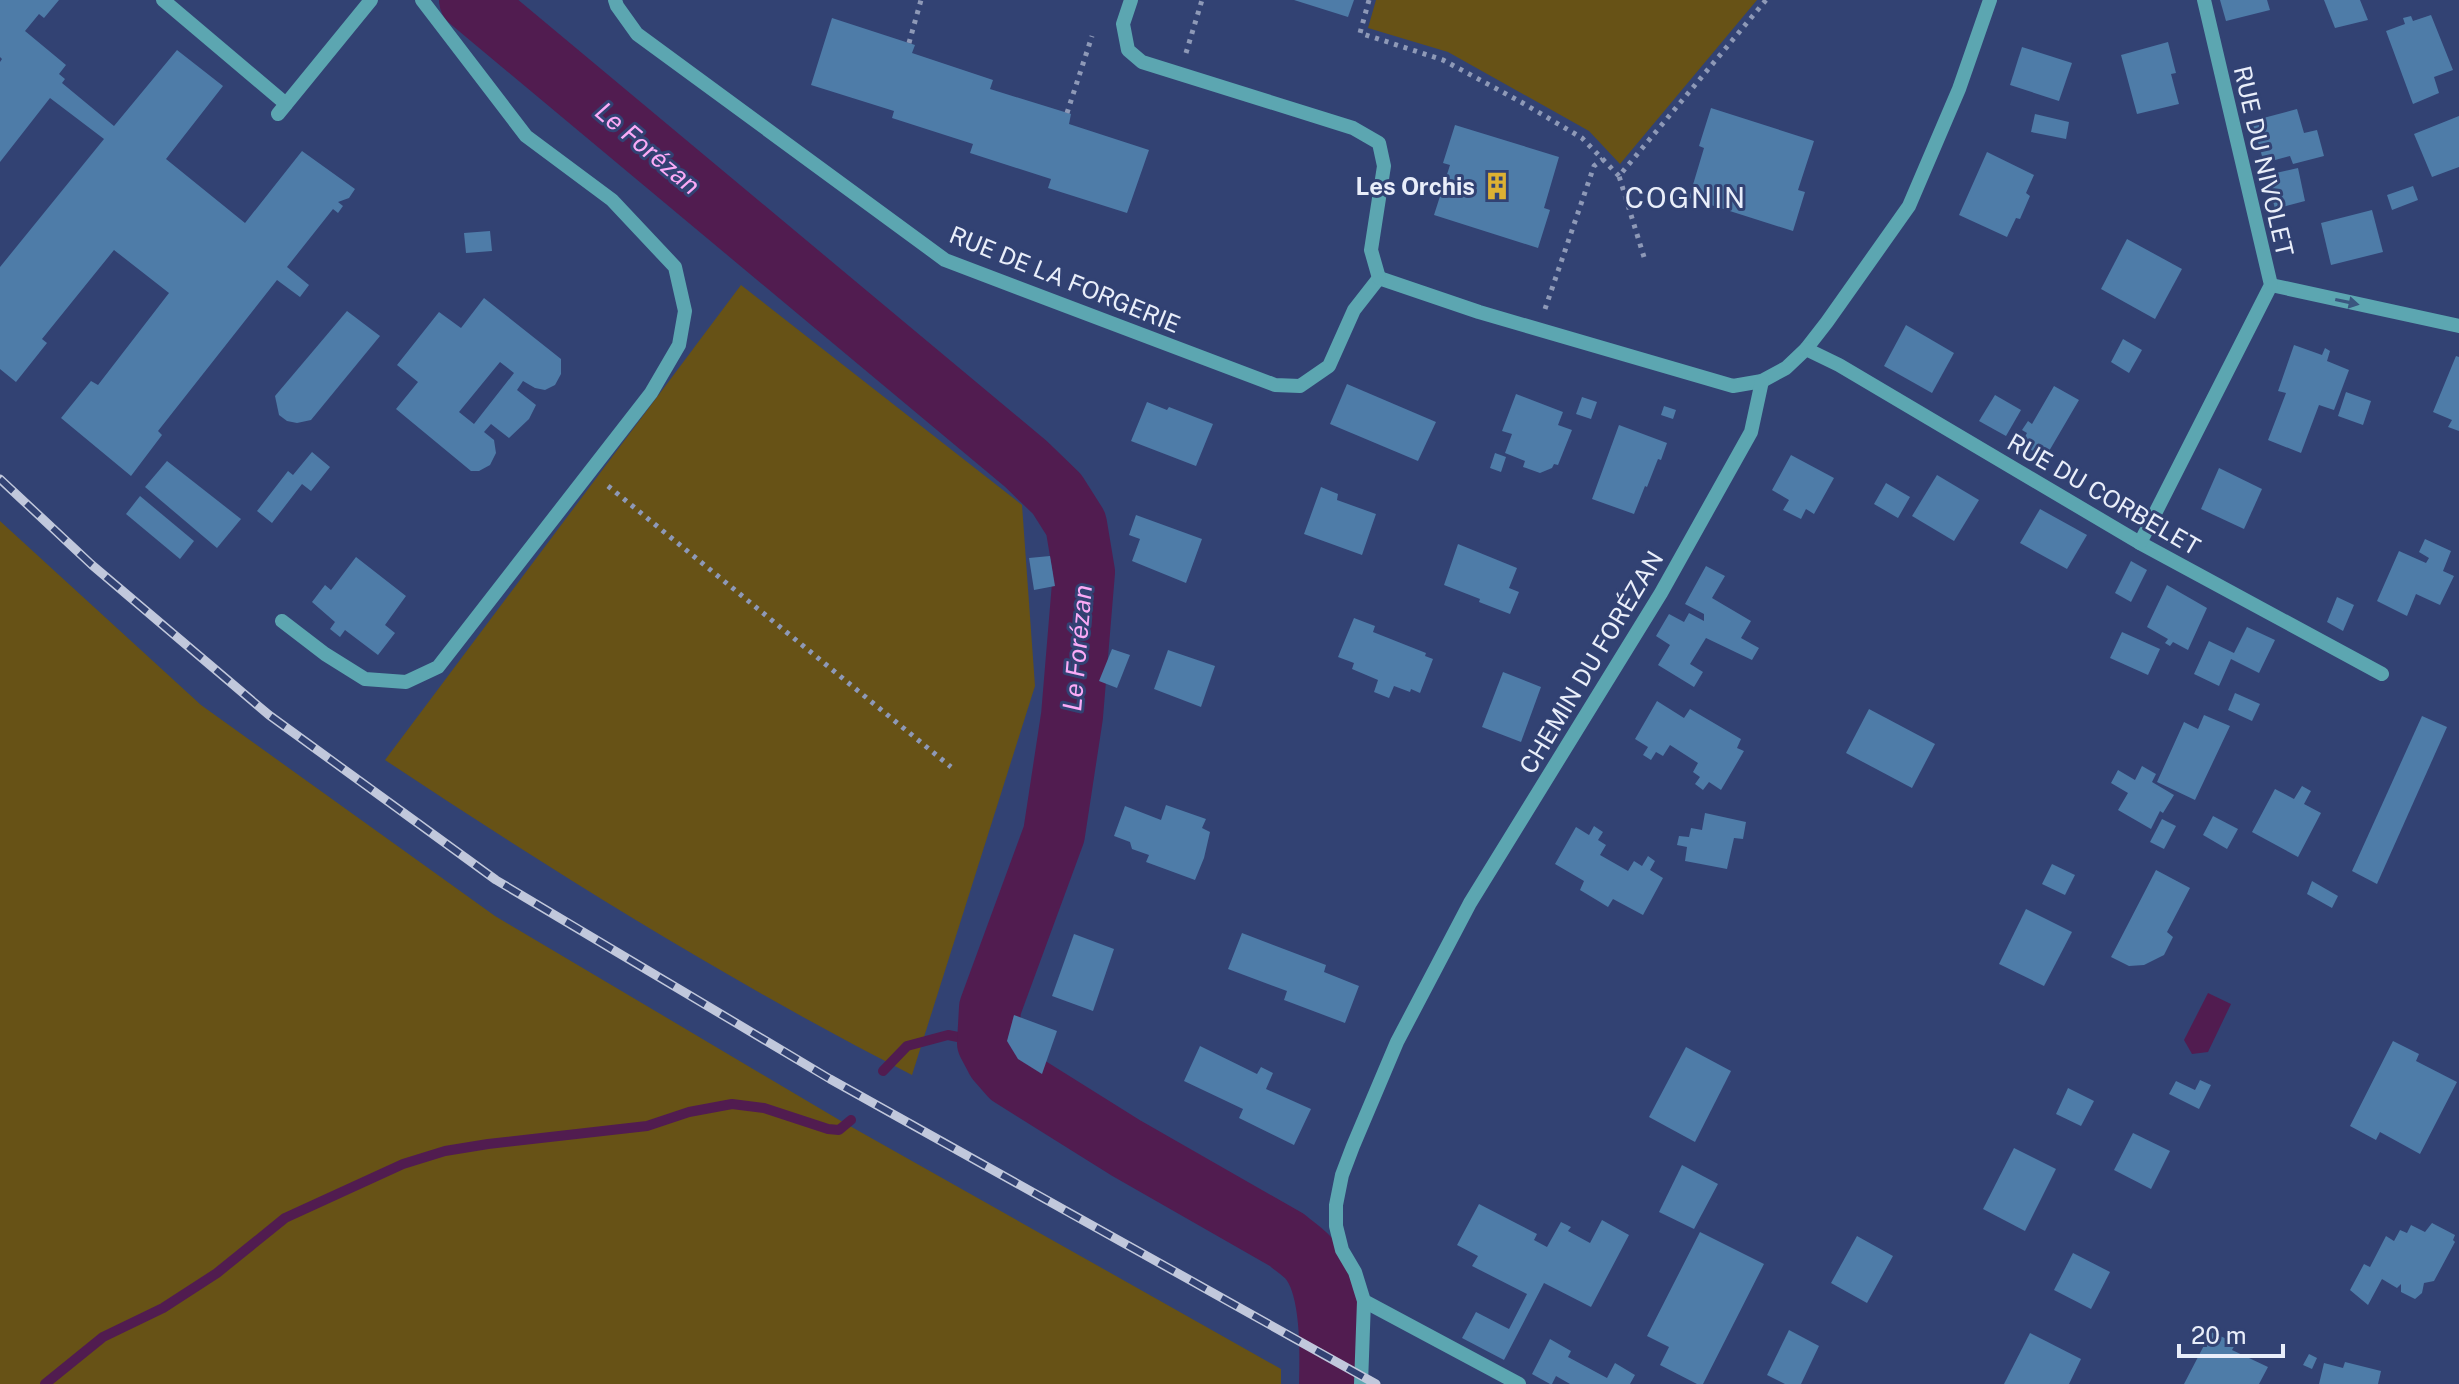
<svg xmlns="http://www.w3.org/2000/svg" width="2459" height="1384" font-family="'Public Sans',sans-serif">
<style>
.green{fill:#675216}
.water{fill:#511c50}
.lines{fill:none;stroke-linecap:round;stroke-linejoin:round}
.stream{stroke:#511c50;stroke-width:10}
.river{stroke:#511c50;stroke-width:62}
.building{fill:#4e7ca8;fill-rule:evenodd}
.path{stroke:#8e99b7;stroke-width:5;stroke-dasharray:4 6;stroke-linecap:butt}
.minor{stroke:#5ca6b1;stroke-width:14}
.rail-casing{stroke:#c1c8dc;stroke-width:9}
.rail{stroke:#324273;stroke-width:6;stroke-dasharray:18;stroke-linecap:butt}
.oneway{fill:#3a567f}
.labels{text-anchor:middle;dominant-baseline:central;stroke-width:6;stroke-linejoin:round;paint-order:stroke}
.street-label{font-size:24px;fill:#e9eefa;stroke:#324273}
.poi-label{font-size:24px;font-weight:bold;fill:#e9eefa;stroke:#324273;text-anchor:end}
.water-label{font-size:26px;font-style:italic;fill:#fbaaf7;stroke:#324273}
.quarter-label{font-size:28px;letter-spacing:2px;fill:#e9eefa;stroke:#324273}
</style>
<rect width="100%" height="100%" fill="#324273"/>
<g class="green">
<polygon points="1376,0 1757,0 1620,164 1589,131 1448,52 1368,28"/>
<path d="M741 285 1022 505 1035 686 912 1075C730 982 555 873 385 760Z"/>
<polygon points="0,521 201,705 495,916 841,1121 1281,1369 1281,1384 0,1384"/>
</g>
<polygon class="water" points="2208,993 2231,1004 2208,1052 2192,1054 2184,1040"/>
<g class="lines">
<g class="stream">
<polyline points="883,1071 907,1046 948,1035 988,1043"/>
<polyline points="45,1384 103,1337 163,1308 217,1273 285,1218 403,1164 445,1151 488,1144 647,1126 689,1112 732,1104 764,1108 828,1129 839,1130 851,1120"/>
</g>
<path class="river" d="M470 0 1026 464 1057 494 1076 524 1084 572 1072 716 1054 834 990 1008 988 1043 997 1060 1011 1076 1126 1148 1287 1240C1295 1247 1305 1253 1311 1261 1332 1290 1331 1348 1330 1384"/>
</g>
<g class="building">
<polygon points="0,0 59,0 44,18 39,14 25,31 66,65 59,74 65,79 62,83 114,126 177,50 223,86 166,159 245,223 302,151 355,189 349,198 338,202 343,206 338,213 333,209 287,267 309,285 300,297 277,280 158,431 162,435 131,476 61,418 91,381 98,385 169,293 114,250 42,339 47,343 16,382 0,369 0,267 104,139 50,98 0,162 0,62 2,59 0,57"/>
<polygon points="1294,0 1354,0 1348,17"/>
<polygon points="2220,0 2267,0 2270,10 2226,21"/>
<polygon points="2324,0 2360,0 2368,20 2335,28"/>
<polygon points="2431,15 2453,70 2434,77 2439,93 2413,104 2386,31 2405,24 2403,18 2411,16 2413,21"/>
<polygon points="832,18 915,45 912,53 993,80 990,89 1071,114 1069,124 1149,150 1127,213 1048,188 1051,179 970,153 973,144 892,118 894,111 811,85"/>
<polygon points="2168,42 2176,73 2171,74 2179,104 2137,114 2121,55"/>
<polygon points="2022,47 2072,63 2059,101 2010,85"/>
<polygon points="1711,108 1814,141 1798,190 1805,192 1793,231 1689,198 1704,148 1699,146"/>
<polygon points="2297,109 2304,133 2317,130 2324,156 2293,164 2290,156 2264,163 2252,121"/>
<polygon points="2035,114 2069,122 2066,139 2031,132"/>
<polygon points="2459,116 2459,167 2432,177 2414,134"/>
<polygon points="1455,125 1559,157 1544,208 1550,210 1538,248 1434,215 1450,165 1443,163"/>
<polygon points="1987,152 2034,175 2026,193 2030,196 2020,219 2016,218 2007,237 1959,215"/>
<polygon points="2298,168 2305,201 2275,209 2267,175"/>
<polygon points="2413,186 2418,200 2392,210 2387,195"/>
<polygon points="2372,210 2383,252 2331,265 2321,223"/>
<polygon points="490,231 492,251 466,253 464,233"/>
<polygon points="2127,239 2182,269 2155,319 2101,289"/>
<path d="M484 298 561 359V374L555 385 545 390 535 388 523 381 517 390 536 405 529 419 509 438 491 424 484 432 494 440 496 453 490 465 479 471H471L396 409 418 382 397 365 439 312 461 328ZM500 362 514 373 474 424 459 412Z"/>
<polygon points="347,311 380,336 311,420 297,423 287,421 279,415 275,396"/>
<polygon points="1906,325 1954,353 1932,393 1884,366"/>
<polygon points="2123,339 2142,350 2129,373 2111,362"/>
<polygon points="2294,345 2322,355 2325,348 2330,351 2327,361 2349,370 2334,410 2319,405 2301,453 2268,440 2286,393 2278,391"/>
<polygon points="2456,356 2459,357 2459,431 2448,427 2452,420 2433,412"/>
<polygon points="1347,384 1436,422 1418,461 1330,424"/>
<polygon points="2054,386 2079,400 2045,458 2021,444 2027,433 2022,430 2028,421 2032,424"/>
<polygon points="2346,392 2371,401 2363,425 2338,416"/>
<polygon points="1516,394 1563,412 1558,425 1572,430 1558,465 1554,464 1552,468 1540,473 1523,467 1525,461 1505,453 1512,434 1502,431"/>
<polygon points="1995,395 2021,410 2006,436 1979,421"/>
<polygon points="1582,397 1597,402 1591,419 1576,414"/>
<polygon points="1147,402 1167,410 1169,407 1213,424 1196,466 1131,441"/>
<polygon points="1664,406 1676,410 1673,419 1661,415"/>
<polygon points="1619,425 1667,443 1661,460 1658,459 1647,487 1645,486 1634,514 1592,499"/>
<polygon points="312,452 330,467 311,491 302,484 272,523 257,511 288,471 293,475"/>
<polygon points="1495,453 1506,457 1501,472 1490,468"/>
<polygon points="1791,455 1834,478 1814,514 1806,509 1801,519 1783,510 1789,500 1772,490"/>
<polygon points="167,461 241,519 217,548 145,487"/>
<polygon points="2219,468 2262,489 2244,529 2201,509"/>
<polygon points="1937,475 1979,500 1954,541 1912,516"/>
<polygon points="1886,483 1910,497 1898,518 1874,504"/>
<polygon points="1321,487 1338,494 1337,500 1376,514 1362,555 1304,534"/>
<polygon points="140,496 194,541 180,559 126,514"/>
<polygon points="2040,509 2087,535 2067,569 2020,543"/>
<polygon points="1136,515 1202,539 1186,583 1132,561 1140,539 1129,535"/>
<polygon points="2425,539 2451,551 2443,571 2454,576 2440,605 2416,594 2407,616 2377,601 2399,551 2426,563 2429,558 2419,552"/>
<polygon points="1458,544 1517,568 1509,588 1519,592 1510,614 1479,602 1480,599 1444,585"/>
<polygon points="1050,556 1055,586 1034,590 1029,558"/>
<polygon points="356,557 406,596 385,625 395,633 378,655 345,630 340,637 330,629 335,622 312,602 325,585 331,590"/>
<polygon points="2131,561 2147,570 2131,602 2115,593"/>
<polygon points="1706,566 1725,576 1712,598 1751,621 1741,638 1759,648 1752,660 1706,638 1690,664 1703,672 1694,687 1658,665 1670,645 1656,636 1669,614 1684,622 1689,613 1704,621 1704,614 1685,604"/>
<polygon points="2167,585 2207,608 2188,650 2173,642 2170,646 2165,643 2168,639 2147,627"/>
<polygon points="2337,597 2354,605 2343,631 2327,622"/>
<polygon points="1354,618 1375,626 1373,632 1426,653 1425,656 1433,659 1420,693 1411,689 1410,692 1394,686 1389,698 1374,692 1378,680 1352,669 1354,663 1338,657"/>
<polygon points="2247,627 2275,640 2259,673 2231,659 2219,686 2194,674 2209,641 2234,653"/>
<polygon points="2122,632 2160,649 2148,675 2110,658"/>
<polygon points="1112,649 1130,655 1117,688 1099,681"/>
<polygon points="1168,650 1215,666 1201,707 1154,689"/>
<polygon points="1503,672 1541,687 1521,742 1482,727"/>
<polygon points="2235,693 2260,704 2252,721 2228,710"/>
<polygon points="1657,701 1684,718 1690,709 1741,739 1737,748 1744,751 1721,790 1709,782 1703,790 1695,784 1700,777 1693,772 1698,763 1670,745 1663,756 1656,752 1651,760 1643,755 1648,747 1635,739"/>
<polygon points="1869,709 1935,744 1912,788 1846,753"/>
<polygon points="2204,715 2230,726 2195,800 2157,782 2184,722 2198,729"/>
<polygon points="2422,716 2447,727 2377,884 2352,871"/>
<polygon points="2142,766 2156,774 2152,782 2174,795 2163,813 2160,811 2151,829 2118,810 2128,793 2111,783 2118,770 2135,780"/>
<polygon points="2302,786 2311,791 2304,804 2321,813 2298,857 2252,832 2275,789 2294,799"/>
<polygon points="1166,805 1206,819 1202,828 1210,832 1204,858 1195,880 1146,862 1149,855 1132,849 1130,842 1114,836 1125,806 1161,820"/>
<polygon points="1705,813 1746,822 1743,839 1734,838 1727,869 1685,861 1687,847 1677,845 1679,836 1689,837 1691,828 1702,830"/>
<polygon points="2213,816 2238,829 2227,849 2203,835"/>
<polygon points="2162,819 2176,826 2164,849 2150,842"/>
<polygon points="1594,826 1603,832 1598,840 1606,845 1600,855 1628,871 1634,861 1642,866 1648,856 1655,861 1650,870 1663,878 1643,915 1613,899 1608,907 1595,899 1580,890 1584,881 1555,864 1576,827 1589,835"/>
<polygon points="2052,864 2075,875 2065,895 2042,884"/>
<polygon points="2156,870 2190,888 2167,932 2173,937 2164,955 2144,965 2129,966 2111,957"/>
<polygon points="2312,881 2338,896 2332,908 2307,894"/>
<polygon points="2026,909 2072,932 2044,986 1999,964"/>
<polygon points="1242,933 1326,965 1324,972 1359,986 1345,1023 1284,1000 1287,991 1228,969"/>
<polygon points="1074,934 1114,949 1093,1011 1052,996"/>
<polygon points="1014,1015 1057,1031 1042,1074 1018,1059 1007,1041"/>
<polygon points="2393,1041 2419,1054 2416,1061 2457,1082 2420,1154 2380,1132 2376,1140 2350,1126"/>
<polygon points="1200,1046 1257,1074 1261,1067 1273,1073 1266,1089 1311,1109 1294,1145 1239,1118 1243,1109 1184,1081"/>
<polygon points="1686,1047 1731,1071 1695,1142 1649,1117"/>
<polygon points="2200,1080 2211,1085 2199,1109 2169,1094 2176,1081 2195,1090"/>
<polygon points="2068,1088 2094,1101 2081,1126 2056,1114"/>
<polygon points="2133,1133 2170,1151 2151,1189 2114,1170"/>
<polygon points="2014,1148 2056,1169 2025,1231 1983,1209"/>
<polygon points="1682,1165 1718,1184 1694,1229 1659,1212"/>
<polygon points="1479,1204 1537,1234 1534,1240 1547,1247 1561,1222 1571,1227 1568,1231 1590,1243 1602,1220 1629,1235 1591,1307 1544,1283 1504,1360 1462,1338 1476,1312 1509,1329 1527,1294 1472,1266 1478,1256 1457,1245"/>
<polygon points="2432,1223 2455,1235 2453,1240 2455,1242 2434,1281 2424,1283 2422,1293 2415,1299 2401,1292 2401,1284 2397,1288 2382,1279 2368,1305 2350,1290 2364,1264 2370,1267 2386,1236 2394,1241 2400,1230 2407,1233 2411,1225 2425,1232"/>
<polygon points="1700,1232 1764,1264 1703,1384 1697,1384 1660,1365 1669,1347 1647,1336"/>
<polygon points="1857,1236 1893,1256 1867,1303 1831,1283"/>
<polygon points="2073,1253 2110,1272 2091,1309 2054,1290"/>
<polygon points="1789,1330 1819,1346 1801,1384 1785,1384 1767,1375"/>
<polygon points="2211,1332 2236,1343 2232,1350 2268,1367 2259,1384 2184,1384"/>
<polygon points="2030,1333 2081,1359 2069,1384 2004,1384"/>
<polygon points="1550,1339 1571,1351 1568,1357 1607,1378 1615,1363 1635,1375 1630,1384 1570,1384 1556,1376 1552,1384 1550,1384 1532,1374"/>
<polygon points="2309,1354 2317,1358 2312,1369 2303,1365"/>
<polygon points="2345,1362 2381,1371 2378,1384 2319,1384 2324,1363 2343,1368"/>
</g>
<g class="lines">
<g class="path">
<polyline points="1369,0 1360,33 1443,60 1521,102 1582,138 1619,176"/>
<polyline points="909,43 921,0"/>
<polyline points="1186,53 1202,0"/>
<polyline points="1067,113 1092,36"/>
<polyline points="1644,257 1619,176 1766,0"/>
<polyline points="1545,309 1594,166 1603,159"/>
<polyline points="608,486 951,767"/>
</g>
<g class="minor">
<polyline points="163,0 286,104"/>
<polyline points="615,0 617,6 637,34 945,260 1275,385 1300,386 1329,366 1354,310 1379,278 1479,312 1733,386 1762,381 1786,368 1806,349 1827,322 1909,206 1959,89 1990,0"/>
<polyline points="1131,0 1123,24 1128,50 1142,62 1353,128 1379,143 1384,166 1371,250 1379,278"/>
<polyline points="278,114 371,0"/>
<polyline points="2271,285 2459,326"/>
<polyline points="1806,349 1839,365 2140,543 2382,674"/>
<polyline points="2140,543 2271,285 2204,0"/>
<polyline points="282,621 325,654 365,679 406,682 438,667 651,393 679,345 685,311 675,267 612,200 526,136 422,0"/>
<polyline points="1364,1301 1519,1384"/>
<polyline points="1361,1384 1364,1301 1355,1272 1342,1250 1336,1226 1336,1205 1342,1175 1353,1146 1397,1042 1470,903 1661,593 1751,432 1762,381"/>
</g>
<defs>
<polyline id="rail" points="0,479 92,565 269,715 496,880 830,1079 1376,1384"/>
</defs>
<use href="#rail" class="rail-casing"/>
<use href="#rail" class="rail"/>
</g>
<defs><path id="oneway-solid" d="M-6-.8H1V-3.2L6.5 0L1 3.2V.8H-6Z" transform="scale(2)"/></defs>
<use class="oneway" href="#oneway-solid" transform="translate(2347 302) rotate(12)"/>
<defs>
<symbol id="building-bare" viewBox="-9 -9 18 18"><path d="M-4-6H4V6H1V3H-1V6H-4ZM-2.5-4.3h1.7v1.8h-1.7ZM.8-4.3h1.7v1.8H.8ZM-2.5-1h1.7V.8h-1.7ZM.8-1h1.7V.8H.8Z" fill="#ddb133" stroke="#324273" stroke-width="2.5" paint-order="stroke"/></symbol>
</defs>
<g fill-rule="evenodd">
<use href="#building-bare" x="1477" y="166" width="40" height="40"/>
</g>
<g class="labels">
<g class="street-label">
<text transform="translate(2264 161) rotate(77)">RUE DU NIVOLET</text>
<text transform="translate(1065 279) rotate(22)">RUE DE LA FORGERIE</text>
<text transform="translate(2104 494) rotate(30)">RUE DU CORBELET</text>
<text transform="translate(1591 662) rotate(-59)">CHEMIN DU FORÉZAN</text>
</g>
<g class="poi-label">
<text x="1475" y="186">Les Orchis</text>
</g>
<g class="water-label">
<text transform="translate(648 148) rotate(40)">Le Forézan</text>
<text transform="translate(1077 648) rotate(-85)">Le Forézan</text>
</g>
<g class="quarter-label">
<text x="1686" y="197">COGNIN</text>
</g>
</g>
<path d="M2179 1344v12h104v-12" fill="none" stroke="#e9eefa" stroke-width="4"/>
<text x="2191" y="1344" font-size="24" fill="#e9eefa" stroke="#324273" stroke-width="6" paint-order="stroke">20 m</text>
</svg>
